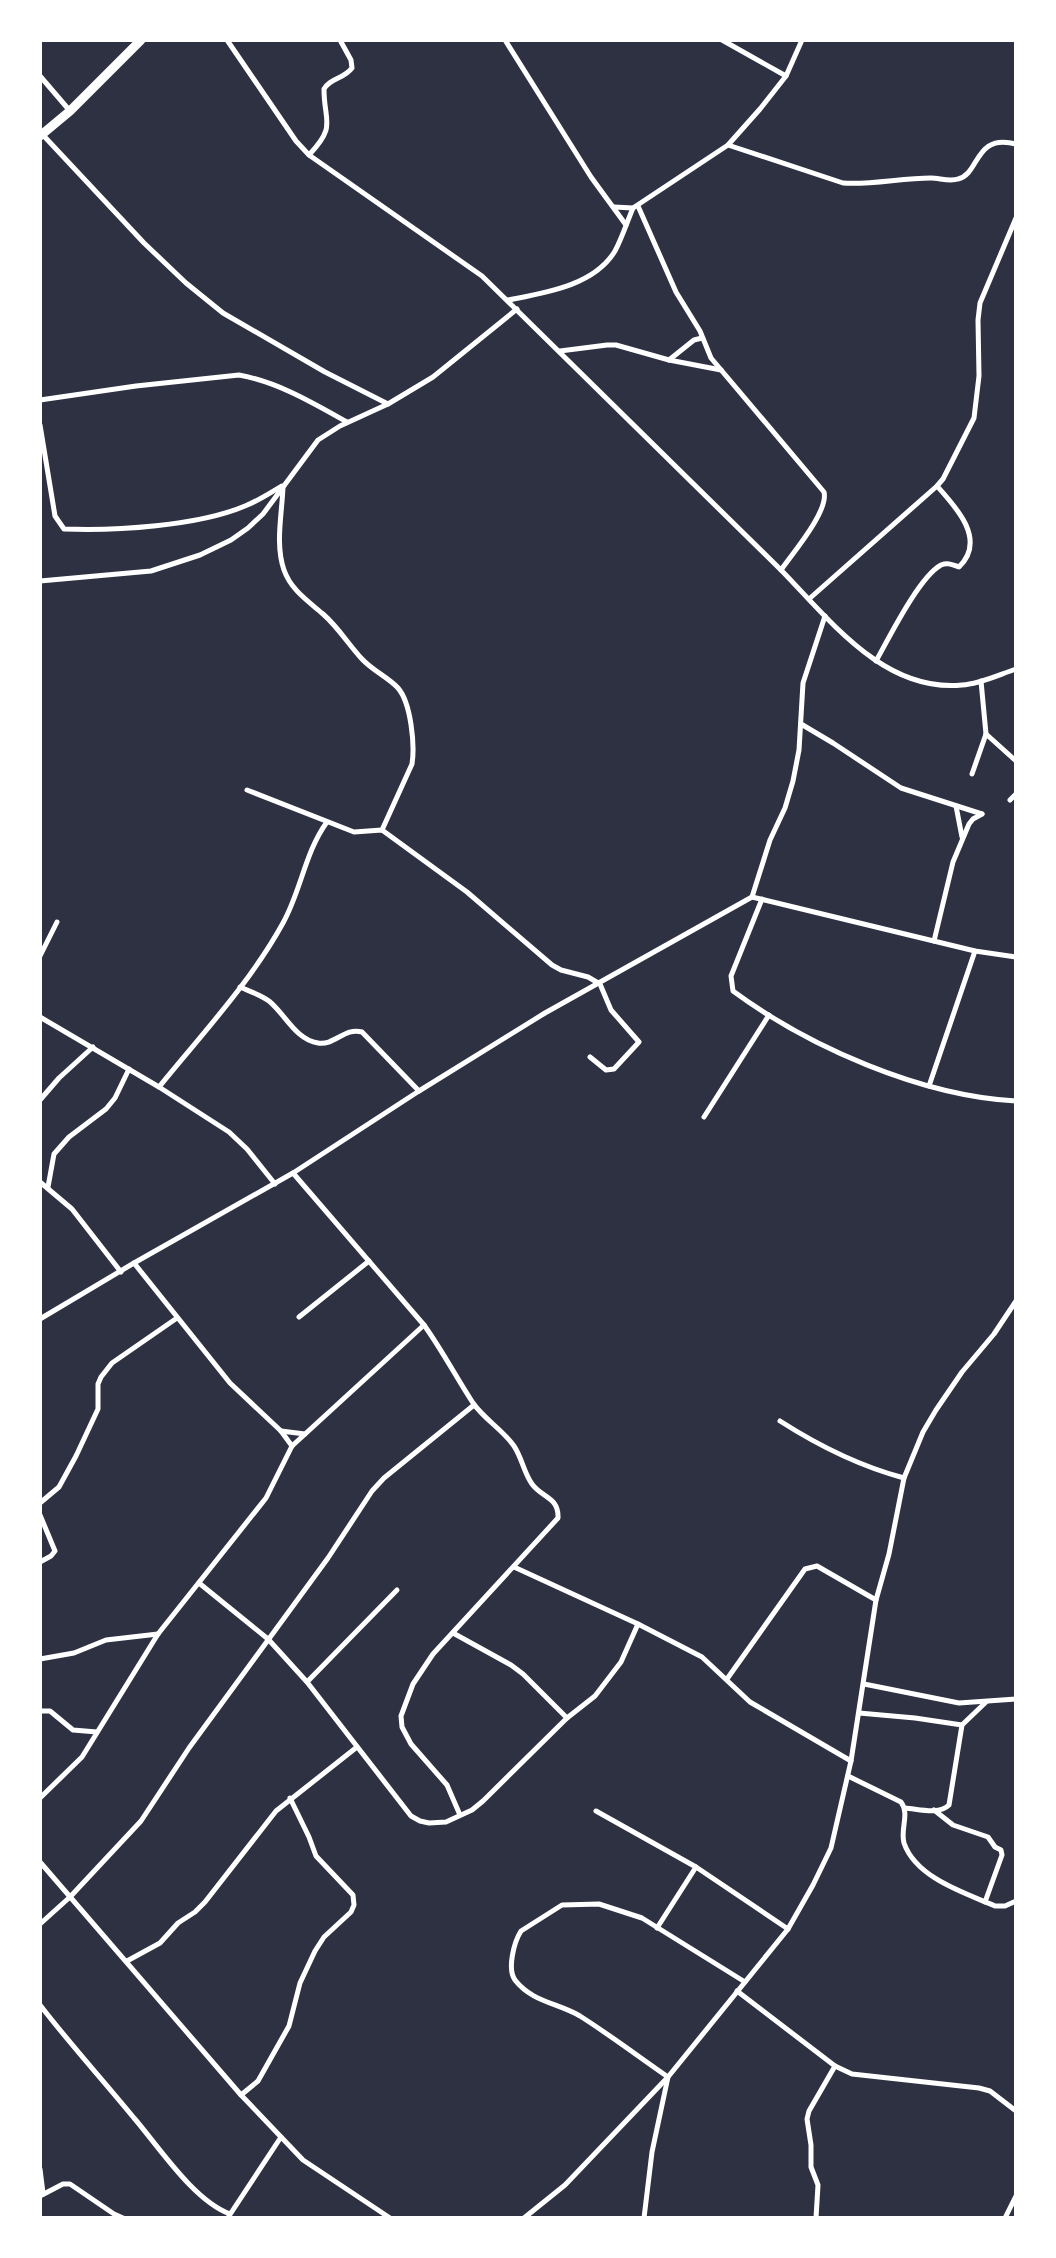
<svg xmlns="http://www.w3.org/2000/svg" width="1056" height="2258" font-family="'Fira Sans Condensed',sans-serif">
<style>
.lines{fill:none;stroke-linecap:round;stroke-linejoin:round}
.minor{stroke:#fff;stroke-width:5}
.primary{stroke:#fff;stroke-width:9}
</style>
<rect width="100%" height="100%" fill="#2d3142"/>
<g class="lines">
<g class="minor">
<path d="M227 40 296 141 309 155 482 276 781 570C829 619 884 693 962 685 980 684 998 675 1016 669"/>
<polyline points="505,40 591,177 626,225"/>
<polyline points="722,40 786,76"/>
<polyline points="40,76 70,111"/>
<polyline points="42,134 144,243 186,283 223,313 325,372 388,404"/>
<path d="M728 145 843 183C872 185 901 178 931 178 939 178 950 182 958 179 980 174 974 133 1016 144"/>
<path d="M309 155C337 125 324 123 324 89 330 78 344 79 352 68L351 60 340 40"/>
<path d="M638 206 676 292 700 331 711 358 824 492C829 511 792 554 781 570"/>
<polyline points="614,207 633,208 728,145 760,109 786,76 802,40"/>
<path d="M508 300C544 293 594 286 615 251 622 238 627 222 633 208"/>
<polyline points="560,351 607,345 616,345 669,360 721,370"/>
<polyline points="669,360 694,340 702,338"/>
<path d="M40 400 136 386 239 375C278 382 313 403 347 422"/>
<path d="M40 425 55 516 64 529C115 531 198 526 245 506 258 501 270 493 282 486"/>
<path d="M283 487C282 514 275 544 284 570 291 590 308 601 323 614 338 627 349 645 362 659 373 671 388 677 398 688 411 703 415 745 412 764L382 830"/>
<polyline points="40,581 151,571 200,555 231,540 248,528 263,514 318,440 340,426 388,404 433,377 517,309"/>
<polyline points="809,599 937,486 943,479 974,418 979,376 978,320 980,303 1016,218"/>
<path d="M876 661C889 638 919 577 941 565 948 562 953 565 959 567 987 540 956 507 937 486"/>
<polyline points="801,724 833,743 901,788 982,814"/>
<polyline points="986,734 1016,761"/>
<polyline points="972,774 986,734 981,681"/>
<polyline points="247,790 354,832 382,830 467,892 552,965 561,970 588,977 600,984 611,1010 639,1042 614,1069 606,1070 590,1057"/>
<polyline points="1010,800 1016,794"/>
<polyline points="956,806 962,837"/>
<polyline points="752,897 770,840 785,808 793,781 799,750 803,683 825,616"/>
<path d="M762 899 731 976 733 991C809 1047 921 1096 1016 1101"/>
<polyline points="934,941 953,862 969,824 973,819 982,814"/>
<polyline points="40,956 57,922"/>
<path d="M240 987C249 991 261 995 269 1001 285 1014 296 1040 318 1043 334 1046 345 1027 362 1032L419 1091"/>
<polyline points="40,1017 159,1087 229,1132 247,1149 275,1184"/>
<polyline points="929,1086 975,951"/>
<path d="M159 1087C202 1034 250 983 283 923 301 891 305 852 327 822"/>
<polyline points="40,1100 59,1078 93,1047"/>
<polyline points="704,1117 769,1015"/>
<path d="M293 1173 424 1325C442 1350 456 1377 473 1403 484 1419 503 1430 514 1446 522 1458 524 1473 532 1484 542 1498 559 1497 558 1518L433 1654 413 1684 401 1716 402 1727 411 1744 447 1785 460 1815"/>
<polyline points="40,1182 72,1209 121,1272"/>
<polyline points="48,1187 54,1154 69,1137 106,1109 115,1098 129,1069"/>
<polyline points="134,1263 230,1383 281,1431 292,1446"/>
<polyline points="299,1317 369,1261"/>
<polyline points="40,1319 134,1263 293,1173 419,1091 545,1013 752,897 975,951 1016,957"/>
<path d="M780 1421C819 1446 859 1466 904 1478"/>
<polyline points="281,1431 305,1434"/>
<polyline points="40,1503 59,1487 76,1456 98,1409 98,1384 101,1377 112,1363 177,1318"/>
<polyline points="40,1515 55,1551 51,1556 40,1562"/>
<polyline points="514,1567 638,1624 702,1657 750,1702 851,1761"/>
<polyline points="199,1583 268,1639 307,1682 411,1816 420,1821 429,1823 446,1822 472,1810 483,1801 567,1718 595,1696 621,1662 638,1624"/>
<polyline points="453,1633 511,1665 523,1674 567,1718"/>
<polyline points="40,1659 74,1653 106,1640 158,1634"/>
<polyline points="727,1679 805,1569 817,1566 876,1600"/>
<polyline points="307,1682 397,1590"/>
<polyline points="864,1684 959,1703 1016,1699"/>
<polyline points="40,1711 50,1711 73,1730 97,1732"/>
<polyline points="859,1713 915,1718 962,1725"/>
<path d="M848 1776 901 1802C910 1814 900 1829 904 1843 916 1878 965 1893 995 1906H1005L1016 1901"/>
<polyline points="40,1798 82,1757 158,1634 266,1498 292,1446 424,1325"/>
<path d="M905 1808C919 1809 939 1815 949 1805L962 1725 986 1702"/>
<polyline points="934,1810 953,1825 988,1837 995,1847 1001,1850 1002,1855 985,1902"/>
<polyline points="596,1811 696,1867 788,1929"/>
<polyline points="40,1862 241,2095 303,2160 390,2218"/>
<polyline points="40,1924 70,1897 141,1821 189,1748 328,1558 372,1491 384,1478 474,1405"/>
<polyline points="657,1928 696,1867"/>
<polyline points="127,1961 160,1943 178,1923 195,1912 205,1902 276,1811 357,1747"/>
<polyline points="737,1991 835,2066 852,2074 979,2088 990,2091 1016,2111"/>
<path d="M40 2005C70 2044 103 2080 134 2118 159 2147 194 2201 230 2214"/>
<polyline points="241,2095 258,2081 289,2026 300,1983 315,1951 324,1937 351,1912 354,1905 353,1895 316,1856 309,1837 290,1798"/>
<polyline points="40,2169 43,2193"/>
<polyline points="40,2196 63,2184 70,2184 114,2214 123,2218"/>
<polyline points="229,2216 281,2137"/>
<path d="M524 2218 565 2185 668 2077C639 2057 610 2035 580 2016 558 2003 532 2002 515 1980 507 1969 514 1942 521 1931L562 1905 599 1904 642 1918 745 1982"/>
<polyline points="644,2218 652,2152 668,2077 788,1929 813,1885 831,1848 851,1761 876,1600 889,1554 904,1478 923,1432 936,1410 962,1372 994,1334 1016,1301"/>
<polyline points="816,2218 818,2185 811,2167 811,2145 807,2119 809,2111 835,2066"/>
<polyline points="1005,2218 1016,2196"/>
</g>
<polyline class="primary" points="40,136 70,111 141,40"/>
</g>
<rect width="1056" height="2258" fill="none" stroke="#ffffff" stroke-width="84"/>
</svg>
